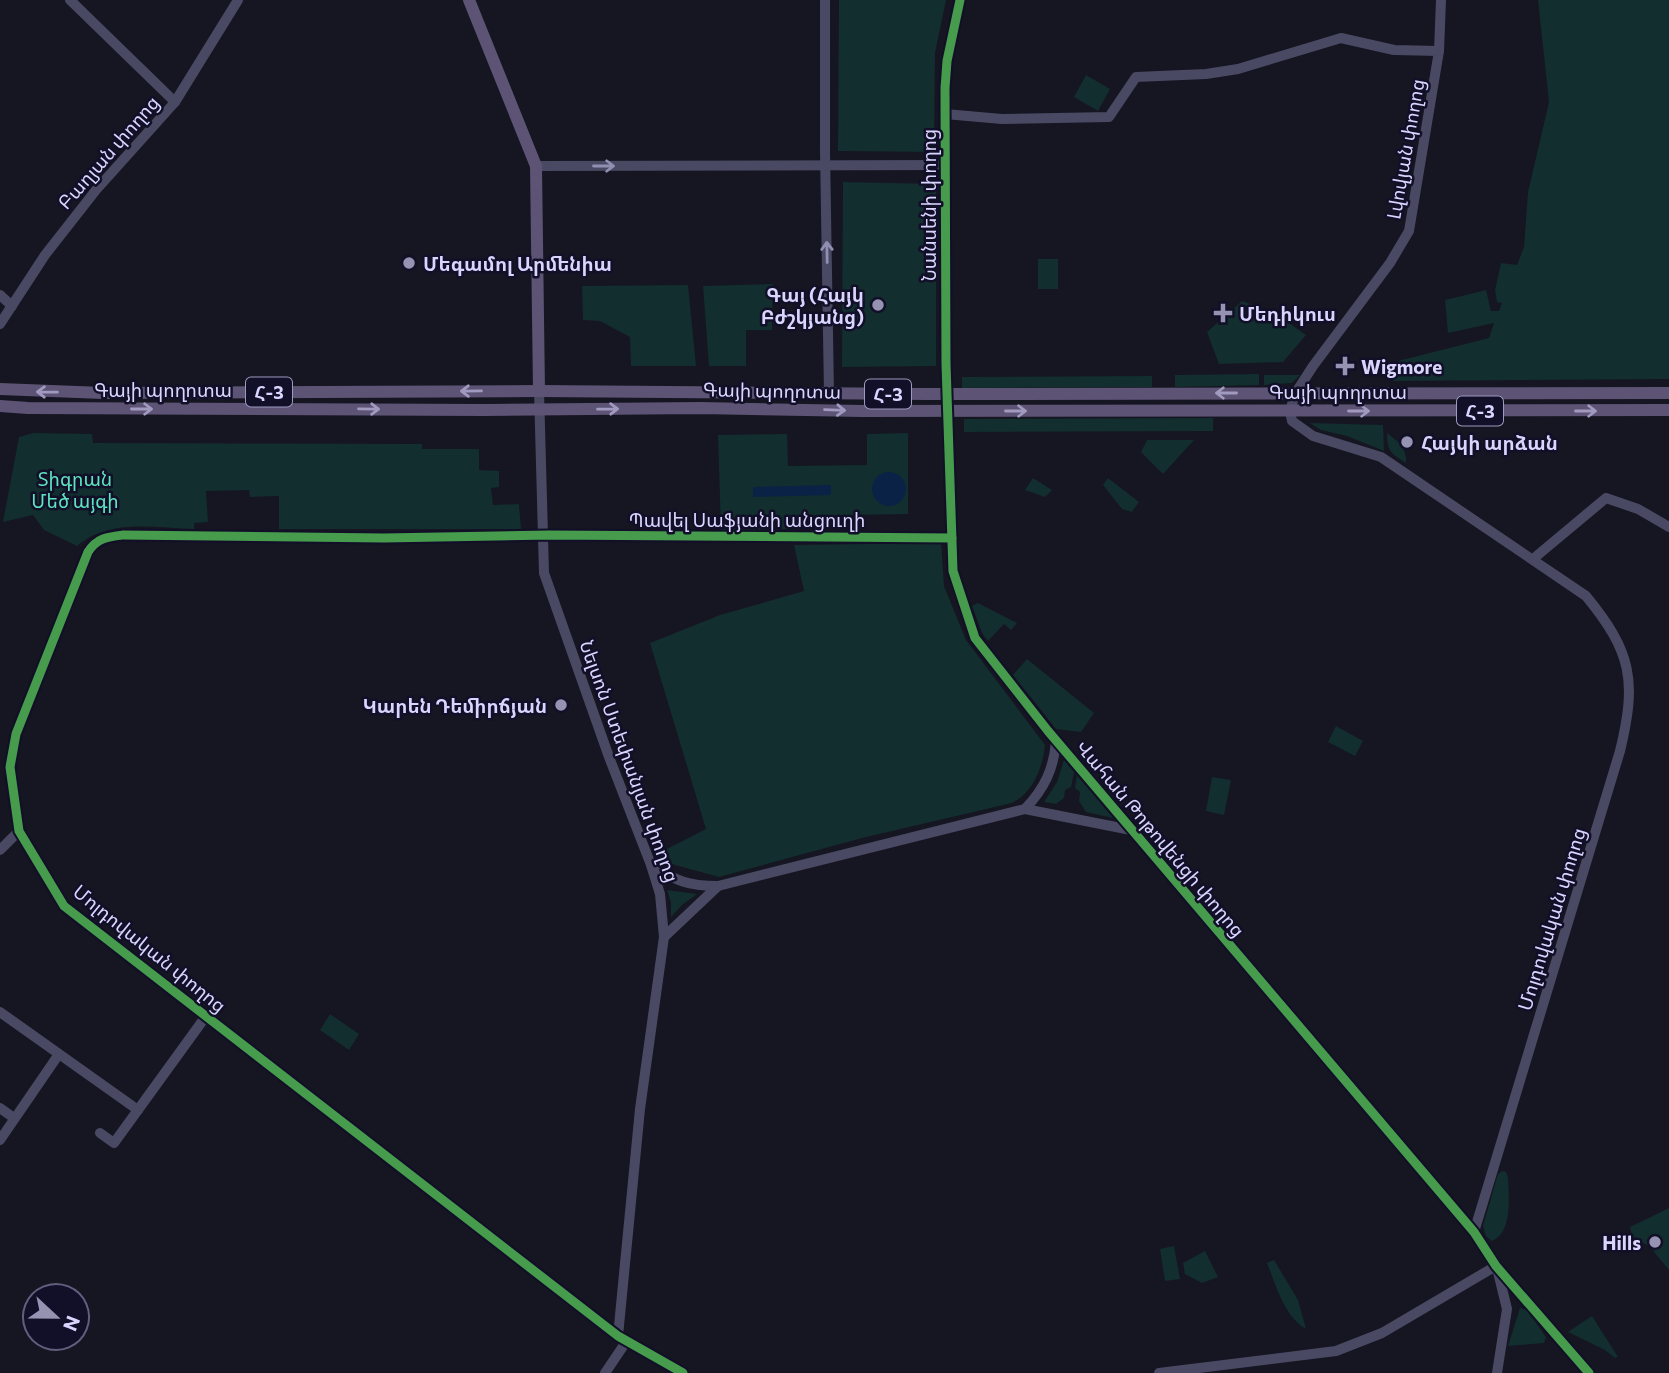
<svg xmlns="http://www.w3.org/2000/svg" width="1669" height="1373" font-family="Commissioner,'Noto Sans Armenian',sans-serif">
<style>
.green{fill:#122e2e}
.water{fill:#0b2247}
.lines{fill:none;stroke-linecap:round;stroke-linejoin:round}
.minor{stroke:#494963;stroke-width:10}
.major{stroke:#5d5374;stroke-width:12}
.cycleway-casing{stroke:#120f28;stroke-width:13}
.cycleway{stroke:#469c4c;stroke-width:9}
.oneway{stroke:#918fb1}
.oneway2{stroke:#a19ac0}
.poi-dot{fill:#9592b2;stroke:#120f28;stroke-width:2.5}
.labels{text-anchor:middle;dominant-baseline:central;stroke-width:5;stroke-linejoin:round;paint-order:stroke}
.shield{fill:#120f28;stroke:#9d9abe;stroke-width:2}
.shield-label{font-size:18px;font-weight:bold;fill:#d9d5ff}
.street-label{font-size:19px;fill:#d9d5ff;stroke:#120f28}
.poi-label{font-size:19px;font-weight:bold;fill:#d9d5ff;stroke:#120f28;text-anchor:start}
.park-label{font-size:19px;fill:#5ce4bf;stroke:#120f28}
</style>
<rect width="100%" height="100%" fill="#161522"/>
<g class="green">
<polygon points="839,0 946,0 935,53 934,152 838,151"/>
<polygon points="1538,0 1669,0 1669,379 1394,381 1387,378 1385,367 1390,363 1489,338 1494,323 1448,333 1445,300 1486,290 1491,311 1499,311 1502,303 1497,302 1495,290 1501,263 1517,265 1524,247 1528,192 1549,102"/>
<polygon points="1086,75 1110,89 1098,111 1074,97"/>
<polygon points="843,182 936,184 936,366 842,367"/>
<rect x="1038" y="259" width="20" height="30"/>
<polygon points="773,284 772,330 746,330 746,366 709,366 703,286"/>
<polygon points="688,285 696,366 631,366 630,337 600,321 583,320 582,286"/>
<polygon points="1242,301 1273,312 1306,335 1283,362 1219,364 1207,332"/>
<polygon points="1259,374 1259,385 1175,387 1175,375"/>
<polygon points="1264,375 1300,375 1292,383 1264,385"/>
<polygon points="1152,376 1152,387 962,388 962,377"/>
<polygon points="1213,418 1213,431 964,432 964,419"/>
<polygon points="1310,423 1383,425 1384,451 1347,436 1321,430"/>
<path d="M33 433 92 434 93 443 422 444V449H479V470L499 471V487L491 488 493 505 519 504 521 529H279V496L250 497 249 490 206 491 208 522 194 523V529C154 528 110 518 77 546L44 530 33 515 3 522 19 437Z"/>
<polygon points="908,433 908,514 789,516 789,529 721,530 718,435 787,434 788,466 867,465 867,434"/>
<path d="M1387 433C1398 441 1407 448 1406 463 1391 453 1387 452 1387 433Z"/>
<polygon points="1147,440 1194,440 1163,474 1141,452"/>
<polygon points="1033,478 1052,490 1045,497 1025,490"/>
<polygon points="1108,478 1139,502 1132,512 1122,509 1103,485"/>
<path d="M941 543 944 586 966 640 1045 745C1043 767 1033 793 1012 803L862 838 719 877 668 863 663 851 706 829 650 643 720 615 804 591 794 545Z"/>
<polygon points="978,603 1017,623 1011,630 1004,624 988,641 982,633 972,606"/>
<polygon points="1027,659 1094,713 1081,732 1056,729 1013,675"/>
<polygon points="1336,726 1363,741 1355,756 1328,742"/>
<polygon points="1064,760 1074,772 1071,787 1065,790 1064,798 1056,804 1044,802 1057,782"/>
<polygon points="1077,775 1113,818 1086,812 1079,801 1080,792 1075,788"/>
<polygon points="1212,777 1231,780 1224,815 1206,811"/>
<polygon points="667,890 697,894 682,905 671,917 671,902"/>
<polygon points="330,1014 359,1034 349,1050 320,1030"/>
<path d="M1502 1171 1506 1172 1508 1178C1509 1197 1513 1232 1492 1241L1486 1236 1483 1226 1498 1174Z"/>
<polygon points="1669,1208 1669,1270 1650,1247 1632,1236 1630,1227"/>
<polygon points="1174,1246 1180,1279 1165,1281 1160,1249"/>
<polygon points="1205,1251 1218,1277 1202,1283 1185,1274 1183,1263"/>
<path d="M1274 1260 1298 1300 1306 1329C1284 1316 1276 1285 1267 1263Z"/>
<polygon points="1520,1308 1527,1310 1546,1337 1544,1343 1508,1346"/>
<polygon points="1592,1316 1618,1357 1615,1358 1605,1350 1568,1332"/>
</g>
<g class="water">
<circle cx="889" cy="489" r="17"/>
<polygon points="831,485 831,495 753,497 753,487"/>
</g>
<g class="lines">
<g class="minor">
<polyline points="70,0 175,102"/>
<polyline points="825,0 825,151 829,394"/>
<polyline points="960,0 947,61 945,88 946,364 953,571 975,638 1048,731 1474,1232 1496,1266 1589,1373"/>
<path d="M1441 0 1439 51 1409 231 1390 263 1313 366 1295 394 1290 411 1292 421 1313 436 1381 457 1586 596C1632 652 1637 681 1620 751L1474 1232"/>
<polyline points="945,114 1002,119 1109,117 1136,77 1206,74 1238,69 1341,38 1394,50 1439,51"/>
<polyline points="536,166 945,165"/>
<polyline points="0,295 12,306"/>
<polyline points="0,324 45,255 96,190 175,102 238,0"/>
<polyline points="539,391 544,573 609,757 651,865 660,894 664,937 640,1109 618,1336"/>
<polyline points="1533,559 1606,498 1638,509 1669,527"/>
<path d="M1025 809C1044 789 1054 769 1056 741"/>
<polyline points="0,850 19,831"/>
<path d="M651 865C677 881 687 886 718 886L1025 809 1131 830"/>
<polyline points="664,937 718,886"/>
<polyline points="0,1012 138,1110"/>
<polyline points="0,1108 14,1118"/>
<polyline points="100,1133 114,1143 206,1016"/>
<polyline points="0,1140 59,1054"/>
<polyline points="605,1373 626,1342"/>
<path d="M683 1373 618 1336 64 906 19 831 10 767 16 734 88 552C97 538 107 537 123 535L384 538 549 535 952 538"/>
<polyline points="1159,1373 1336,1351 1382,1333 1496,1266"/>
<polyline points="1497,1373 1507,1309 1498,1272"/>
</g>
<g class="major">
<polyline points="469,0 536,166 539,391"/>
<polyline points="0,389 103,393 539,391 926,394 1669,393"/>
<polyline points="0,406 28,408 485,410 700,408 863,411 1669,410"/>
</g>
<defs>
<g id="cycleway">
<polyline points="960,0 947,61 945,88 946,364 953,571 975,638 1048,731 1474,1232 1496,1266 1589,1373"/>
<path d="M683 1373 618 1336 64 906 19 831 10 767 16 734 88 552C97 538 107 537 123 535L384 538 549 535 952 538"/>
</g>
</defs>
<use href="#cycleway" class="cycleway-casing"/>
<use href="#cycleway" class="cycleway"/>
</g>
<defs><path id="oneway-shaft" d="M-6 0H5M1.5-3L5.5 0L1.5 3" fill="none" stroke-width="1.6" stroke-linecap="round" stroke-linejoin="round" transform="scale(1.75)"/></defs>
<g class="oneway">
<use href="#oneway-shaft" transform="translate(604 166)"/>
<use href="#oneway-shaft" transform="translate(827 252) rotate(-91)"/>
</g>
<g class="oneway2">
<use href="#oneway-shaft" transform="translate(471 391) rotate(179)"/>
<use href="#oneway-shaft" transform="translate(47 392) rotate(-179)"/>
<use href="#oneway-shaft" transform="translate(1226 393) rotate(180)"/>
<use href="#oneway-shaft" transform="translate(142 409)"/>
<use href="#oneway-shaft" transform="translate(369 409) rotate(1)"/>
<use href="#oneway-shaft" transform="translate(608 409) rotate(-1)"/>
<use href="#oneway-shaft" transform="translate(835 410) rotate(2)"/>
<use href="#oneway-shaft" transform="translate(1016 411)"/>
<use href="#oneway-shaft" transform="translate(1359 411)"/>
<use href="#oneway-shaft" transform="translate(1586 411)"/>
</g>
<g class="poi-dot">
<circle cx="409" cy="263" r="7"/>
<circle cx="878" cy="305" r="7"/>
<path d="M1219.5 302.5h7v7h7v7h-7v7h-7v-7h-7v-7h7z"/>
<path d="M1341.5 355.5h7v7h7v7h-7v7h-7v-7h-7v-7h7z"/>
<circle cx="1407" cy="442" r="7"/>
<circle cx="561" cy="705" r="7"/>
<circle cx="1655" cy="1242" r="7"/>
</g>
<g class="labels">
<g class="shield">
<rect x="246" y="377.5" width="46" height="29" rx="5"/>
<rect x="865" y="379.5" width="46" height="29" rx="5"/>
<rect x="1457" y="396.5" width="46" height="29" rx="5"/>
</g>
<g class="shield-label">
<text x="269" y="392">Հ-3</text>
<text x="888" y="394">Հ-3</text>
<text x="1480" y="411">Հ-3</text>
</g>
<g class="street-label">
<text transform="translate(1405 149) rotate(-80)">Լվովյան փողոց</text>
<text transform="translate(108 152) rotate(-49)">Բաղյան փողոց</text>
<text transform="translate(928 205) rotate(-90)">Նանսենի փողոց</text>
<text x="163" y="389">Գայի պողոտա</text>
<text transform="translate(772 390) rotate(1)">Գայի պողոտա</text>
<text x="1338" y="391">Գայի պողոտա</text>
<text x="747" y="519">Պավել Սաֆյանի անցուղի</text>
<text transform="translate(630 761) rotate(70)">Նելսոն Ստեփանյան փողոց</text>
<text transform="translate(1161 838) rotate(50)">Վահան Թոթովենցի փողոց</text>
<text transform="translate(1551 919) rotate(-73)">Մոլդովական փողոց</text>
<text transform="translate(150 948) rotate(39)">Մոլդովական փողոց</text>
</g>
<g class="poi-label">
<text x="423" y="263">Մեգամոլ Արմենիա</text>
<text x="864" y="294" text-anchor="end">Գայ (Հայկ<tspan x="864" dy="22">Բժշկյանց)</tspan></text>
<text x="1239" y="313">Մեդիկուս</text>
<text x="1361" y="366">Wigmore</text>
<text x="1421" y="442">Հայկի արձան</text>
<text x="547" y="705" text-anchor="end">Կարեն Դեմիրճյան</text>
<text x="1641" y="1242" text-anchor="end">Hills</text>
</g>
<g class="park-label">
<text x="75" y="478">Տիգրան<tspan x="75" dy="22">Մեծ այգի</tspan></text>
</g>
</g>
<g transform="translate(56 1317) rotate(112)"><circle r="33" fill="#120f28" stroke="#625e7e" stroke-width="2"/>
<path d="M0-5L12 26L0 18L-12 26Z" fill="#9592b2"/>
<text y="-10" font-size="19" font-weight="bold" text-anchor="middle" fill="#d9d5ff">N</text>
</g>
</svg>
